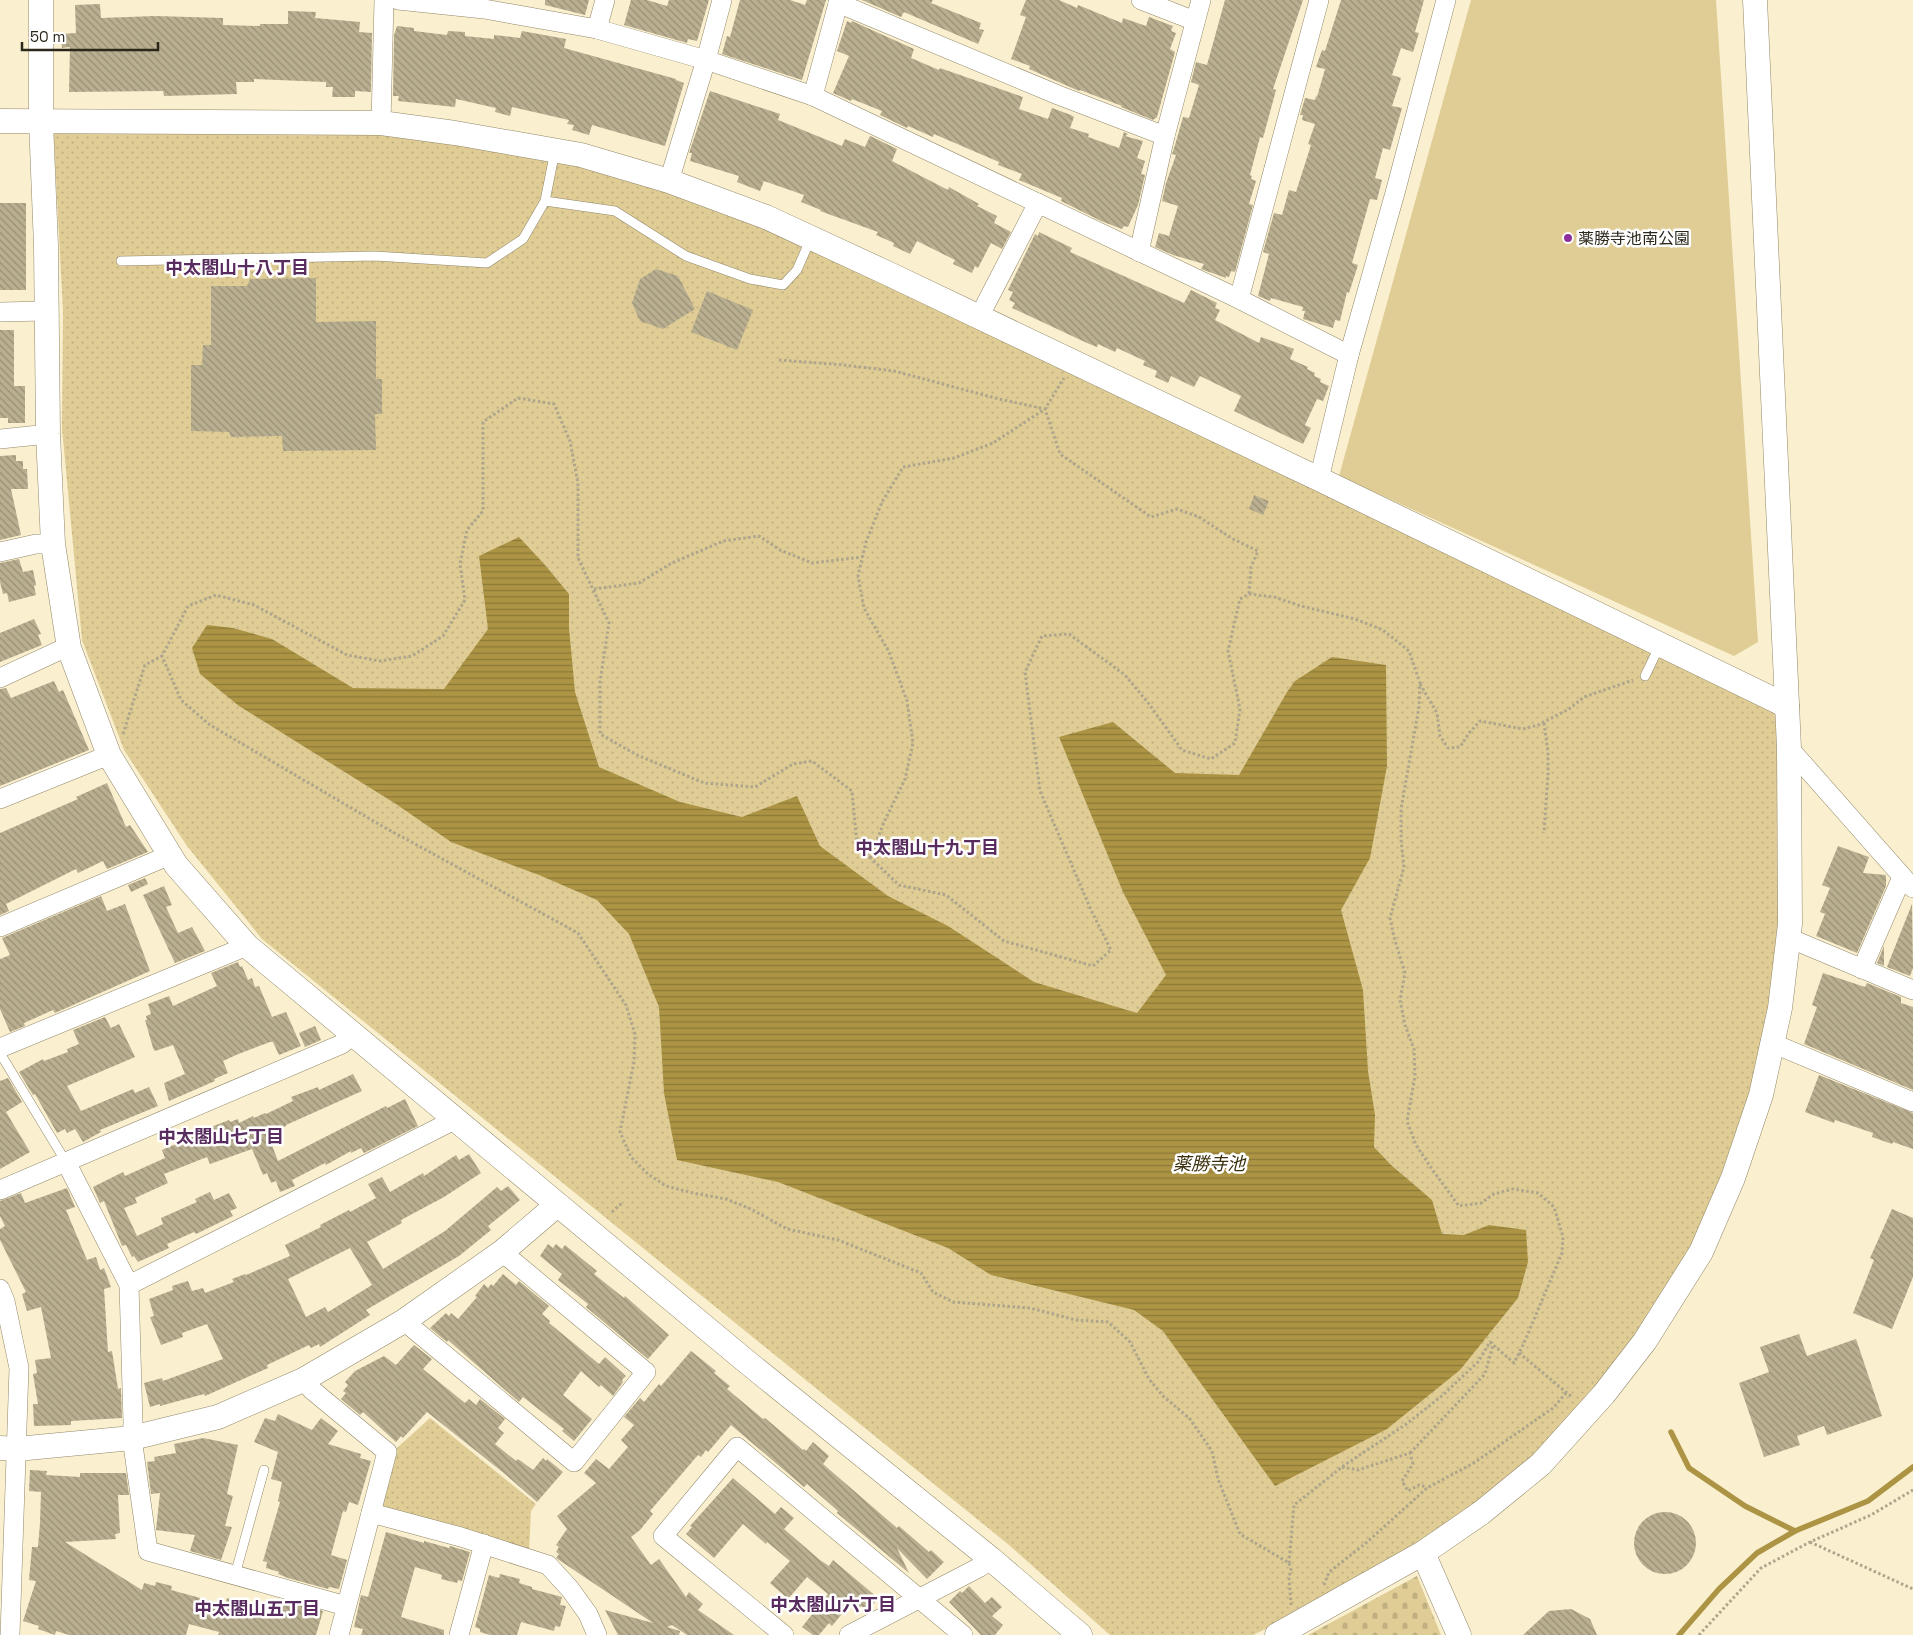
<svg xmlns="http://www.w3.org/2000/svg" width="1913" height="1635" font-family="'Space Grotesk','Noto Sans JP',sans-serif">
<style>
.grass{fill:url(#grass-dots)}
.cemetery{fill:url(#cemetery-stones)}
.pitch{fill:#e0cd96}
.water{fill:url(#water-rules)}
.lines{fill:none;stroke-linecap:round;stroke-linejoin:round}
.stream{stroke:#ac9444;stroke-width:5.5}
.building{fill:url(#building-back-hatch);fill-rule:evenodd}
.service-casing{stroke:#918769;stroke-width:10}
.minor-casing{stroke:#918769;stroke-width:20}
.tertiary-casing{stroke:#918769;stroke-width:25}
.path{stroke:#ada58c;stroke-width:3;stroke-dasharray:2.5 2.5;stroke-linecap:butt}
.service{stroke:#fff;stroke-width:9}
.minor{stroke:#fff;stroke-width:19}
.tertiary{stroke:#fff;stroke-width:24}
.poi-dot{fill:#8d309b;stroke:#fff;stroke-width:2}
.labels{text-anchor:middle;dominant-baseline:central;stroke-width:5;stroke-linejoin:round;paint-order:stroke}
.poi-label{font-size:16px;fill:#2b271a;stroke:#fff;text-anchor:start}
.neighbourhood-label{font-size:18px;font-weight:bold;fill:#582c5f;stroke:#fff}
.water-label{font-size:18px;font-style:italic;fill:#3b300d;stroke:#fff}
</style>
<defs>
<pattern id="grass-dots" width="8" height="8" patternUnits="userSpaceOnUse" patternTransform="scale(1.25)"><rect width="8" height="8" fill="#e0cd96"/><path d="M2 2h.1M6 6h.1" fill="none" stroke="#c0b081" stroke-width="1.8" stroke-linecap="round"/></pattern>
<pattern id="cemetery-stones" width="16" height="16" patternUnits="userSpaceOnUse" patternTransform="scale(1.25)"><rect width="16" height="16" fill="#e0cd96"/><path d="M2 7V4a2 2 0 0 1 4 0v3zM10 15v-3a2 2 0 0 1 4 0v3z" fill="#c0b081"/></pattern>
<pattern id="water-rules" width="6" height="5" patternUnits="userSpaceOnUse" patternTransform="scale(1.25)"><rect width="6" height="5" fill="#ac9444"/><path d="M0 2.5h6" fill="none" stroke="#8c7938"/></pattern>
<pattern id="building-back-hatch" width="6" height="6" patternUnits="userSpaceOnUse" patternTransform="scale(1.25)"><rect width="6" height="6" fill="#bab091"/><path d="M-1 5l2 2M0 0l6 6M5-1l2 2" fill="none" stroke="#978f76"/></pattern>
</defs>
<rect width="100%" height="100%" fill="#faf0cf"/>
<g class="grass">
<polygon points="53,122 385,123 679,182 1785,705 1790,917 1732,1168 1645,1331 1541,1453 1427,1541 1290,1617 1253,1635 1110,1635 1009,1545 262,939 187,846 124,750 82,640 62,428 63,311"/>
<polygon points="430,1418 536,1504 531,1511 529,1551 381,1509 397,1448"/>
</g>
<polygon class="cemetery" points="1417,1576 1441,1635 1308,1635"/>
<polygon class="pitch" points="1471,0 1716,0 1758,642 1734,656 1339,476"/>
<polygon class="water" points="519,537 545,565 569,594 569,628 575,692 599,767 680,802 742,817 797,796 820,846 888,896 948,926 1034,982 1137,1013 1166,975 1123,892 1059,737 1113,722 1175,773 1239,775 1287,692 1295,681 1332,657 1386,665 1387,766 1370,858 1341,910 1363,990 1368,1071 1375,1115 1374,1147 1391,1165 1432,1200 1442,1234 1464,1235 1489,1225 1526,1230 1528,1262 1518,1298 1460,1370 1387,1429 1275,1486 1163,1331 1134,1310 991,1275 948,1248 778,1182 677,1160 664,1093 659,1007 629,934 597,900 539,875 451,842 396,804 239,706 200,674 192,648 207,625 233,628 272,639 353,688 444,689 488,629 479,556"/>
<g class="lines">
<g class="stream">
<polyline points="1671,1432 1689,1468 1745,1506 1795,1531 1757,1553 1719,1589 1679,1635"/>
<polyline points="1795,1531 1868,1501 1913,1467"/>
</g>
</g>
<g class="building">
<polygon points="545,0 589,0 585,15 545,5"/>
<polygon points="631,0 647,0 667,6 669,0 709,0 697,41 688,39 687,43 624,25"/>
<polygon points="740,0 790,0 805,5 807,0 826,0 802,80 722,54 727,36 730,37"/>
<polygon points="862,0 933,0 931,3 981,23 979,29 984,30 978,44 904,12 901,17"/>
<polygon points="1026,0 1059,0 1077,8 1078,5 1122,23 1123,18 1146,26 1149,17 1173,26 1171,31 1176,33 1170,49 1175,52 1157,117 1153,120 1121,107 1122,106 1080,90 1079,91 1029,69 1030,66 1011,59 1026,17 1020,15"/>
<polygon points="1225,0 1303,0 1273,89 1276,90 1263,138 1260,137 1250,175 1252,176 1251,179 1256,181 1249,204 1253,205 1235,272 1231,271 1229,277 1226,276 1226,278 1201,269 1204,264 1173,255 1155,247 1159,233 1169,236 1178,206 1162,201 1166,183 1176,155 1172,154 1175,145 1183,117 1189,118 1199,85 1191,82 1196,62 1207,65"/>
<polygon points="1341,0 1424,0 1415,32 1419,33 1413,52 1401,48 1392,75 1401,78 1392,106 1402,108 1390,150 1383,148 1375,178 1382,180 1377,200 1370,199 1352,263 1358,265 1349,293 1347,292 1340,321 1335,320 1333,328 1303,319 1305,311 1302,311 1303,307 1271,298 1270,301 1258,296 1269,254 1263,252 1274,213 1282,215 1289,190 1296,192 1311,145 1308,144 1315,124 1302,120 1303,115 1300,115 1305,98 1315,100 1316,96 1317,97 1325,69 1316,67 1322,50 1325,51"/>
<polygon points="100,4 101,18 155,16 223,18 223,25 260,26 260,24 288,24 288,11 316,12 315,18 360,22 359,32 372,33 371,92 355,91 355,97 332,97 333,87 326,87 326,82 254,79 254,82 236,82 237,94 164,96 163,91 69,92 70,47 62,48 61,34 76,33 75,5"/>
<polygon points="847,21 851,23 852,21 914,49 911,58 939,70 940,68 1023,97 1019,109 1048,119 1052,108 1071,115 1074,117 1070,128 1089,134 1088,137 1119,148 1124,132 1128,134 1125,136 1143,141 1137,158 1145,161 1141,174 1145,175 1138,205 1128,227 1124,226 1122,229 1101,221 1061,201 1062,198 1019,180 1022,174 998,165 999,162 934,134 933,137 908,126 907,128 880,115 882,111 852,99 851,101 833,93 849,56 837,51"/>
<polygon points="397,26 414,28 414,31 447,35 448,31 465,32 465,36 494,39 494,35 520,38 522,31 566,39 564,48 676,79 676,80 684,83 665,146 592,125 589,135 572,130 574,125 567,124 569,120 512,107 510,116 495,112 496,108 456,99 455,107 398,101 399,96 393,96 394,35"/>
<polygon points="710,91 780,114 778,120 842,146 845,139 865,147 870,136 897,149 892,161 948,190 949,187 979,204 977,206 997,216 994,223 1011,232 1002,249 991,243 978,268 975,266 972,273 953,264 955,260 917,241 910,254 893,246 894,243 876,235 878,232 820,211 821,210 801,202 804,195 764,181 760,191 737,182 739,176 690,161 692,153 689,153"/>
<rect x="0" y="203" width="26" height="87"/>
<polygon points="1039,232 1072,248 1070,252 1184,303 1191,290 1217,303 1215,308 1220,310 1215,320 1259,343 1261,337 1294,349 1290,359 1308,367 1307,369 1315,373 1314,376 1321,379 1320,382 1329,386 1323,401 1317,399 1305,425 1311,428 1303,444 1234,411 1241,396 1200,376 1194,387 1171,376 1168,383 1155,377 1157,371 1143,365 1145,361 1117,348 1115,352 1098,344 1097,347 1087,343 1012,308 1015,303 1009,300 1013,292 1008,290 1035,234 1038,236"/>
<polygon points="656,269 678,276 695,309 663,329 640,321 632,303 640,279"/>
<polygon points="316,278 316,322 376,321 376,379 382,379 382,414 375,414 376,450 283,451 282,436 231,437 229,432 191,431 191,365 202,365 203,345 211,345 211,286 247,286 250,279"/>
<polygon points="707,291 753,310 737,350 691,332"/>
<polygon points="0,330 14,330 14,386 25,386 25,423 8,423 8,418 0,418"/>
<polygon points="16,455 16,461 23,461 23,469 27,469 28,489 11,489 21,535 0,540 0,456"/>
<polygon points="1254,495 1269,501 1263,515 1249,509"/>
<polygon points="19,559 23,572 33,570 36,585 34,586 36,595 9,602 7,593 3,594 0,582 0,563"/>
<polygon points="34,619 41,634 38,635 42,645 0,662 0,633"/>
<polygon points="54,681 59,692 63,690 89,750 0,786 0,689 6,688 11,698"/>
<polygon points="107,783 126,827 130,825 148,852 107,869 103,861 78,873 76,869 6,904 9,911 0,915 0,833 78,799 76,797"/>
<polygon points="1838,846 1869,857 1863,873 1886,875 1886,886 1857,953 1816,936 1825,914 1820,912 1830,888 1822,885"/>
<polygon points="145,878 148,884 131,892 128,885"/>
<polygon points="164,886 172,905 166,907 178,933 192,927 205,951 175,963 143,895"/>
<polygon points="101,896 107,911 125,904 150,971 55,1013 53,1010 24,1023 25,1026 10,1032 0,1009 0,959 10,955 2,938"/>
<polygon points="1912,904 1913,968 1910,976 1887,967"/>
<polygon points="1884,946 1884,966 1877,963"/>
<polygon points="238,962 240,967 242,966 248,980 252,978 255,987 259,986 272,1017 286,1012 301,1046 279,1055 273,1042 270,1042 236,1055 223,1061 228,1073 214,1079 215,1081 169,1101 164,1083 185,1074 173,1045 155,1051 153,1048 145,1020 147,1020 146,1016 151,1014 148,1004 169,996 173,1006 217,986 211,973"/>
<polygon points="1823,973 1865,987 1867,983 1901,997 1901,1003 1913,1007 1913,1090 1804,1044 1817,1007 1812,1005"/>
<polygon points="105,1017 111,1028 119,1024 135,1057 67,1086 81,1111 133,1089 135,1093 149,1087 158,1106 100,1130 101,1132 83,1142 75,1129 67,1133 65,1129 57,1133 35,1094 33,1095 19,1072 43,1059 44,1061 68,1052 67,1049 79,1044 73,1030"/>
<polygon points="315,1026 321,1040 305,1047 299,1033"/>
<polygon points="353,1074 362,1091 286,1125 286,1126 268,1135 278,1161 386,1106 387,1108 405,1099 418,1126 364,1153 361,1148 351,1153 351,1151 326,1165 325,1163 292,1180 295,1186 280,1192 276,1181 271,1183 267,1173 263,1175 252,1149 210,1164 207,1157 164,1174 168,1183 135,1198 137,1203 124,1208 137,1236 163,1224 161,1218 197,1202 195,1199 210,1192 214,1200 229,1193 237,1208 230,1211 233,1216 196,1234 194,1232 167,1244 169,1248 138,1262 134,1256 132,1257 126,1245 122,1246 104,1201 100,1203 93,1187 123,1172 125,1176 165,1158 162,1150 199,1134 198,1132 229,1120 230,1122 238,1119 239,1123 253,1116 254,1118 265,1113 266,1114 293,1101 291,1097 318,1087 319,1090"/>
<polygon points="1819,1075 1913,1113 1913,1149 1893,1142 1892,1144 1872,1137 1873,1133 1835,1120 1834,1123 1805,1112"/>
<polygon points="8,1078 22,1102 6,1112 30,1152 0,1169 0,1081"/>
<path d="M469 1154 481 1173 444 1197 401 1220 402 1223 367 1242 383 1269 445 1231 497 1187 501 1191 508 1186 520 1200 488 1226 491 1230 459 1256 366 1310 370 1315 320 1347 319 1344 311 1348 309 1345 267 1365 268 1368 205 1396 204 1394 160 1406V1404L150 1407 144 1383 162 1378 163 1381 223 1359 207 1324 182 1333 183 1337 161 1345 150 1317 154 1316 149 1299 173 1290 172 1286 188 1281 192 1291 203 1288 205 1293 234 1282 232 1279 245 1274 246 1275 290 1256 285 1245 321 1227 320 1225 349 1210 350 1212 376 1198 368 1184 382 1177 390 1192 423 1173 424 1176 456 1155 459 1160ZM350 1248 372 1285 328 1312 325 1307 306 1317 288 1279Z"/>
<polygon points="67,1188 75,1207 66,1210 87,1260 96,1257 100,1270 104,1268 111,1287 104,1289 108,1352 112,1351 118,1389 121,1388 122,1418 71,1421 71,1425 34,1426 33,1404 38,1404 33,1374 37,1373 35,1360 51,1358 41,1307 27,1311 22,1294 26,1292 0,1240 0,1229 5,1226 0,1216 0,1201 21,1193 25,1203"/>
<polygon points="1892,1209 1913,1218 1913,1277 1892,1329 1853,1313 1874,1260 1870,1258"/>
<polygon points="548,1244 553,1248 556,1244 562,1249 565,1245 597,1271 594,1274 624,1298 625,1296 669,1335 648,1359 586,1307 588,1304 558,1280 562,1274 540,1256"/>
<polygon points="503,1274 516,1285 519,1281 549,1306 542,1314 550,1321 549,1323 599,1364 605,1357 626,1376 622,1380 623,1382 613,1396 601,1385 599,1387 581,1371 563,1395 592,1419 574,1441 562,1431 564,1429 523,1397 519,1402 448,1340 447,1342 430,1328 446,1313 449,1316 451,1313 458,1319 477,1297 475,1296 484,1284 488,1288 491,1284 493,1286"/>
<polygon points="1799,1334 1807,1356 1856,1339 1882,1416 1827,1435 1824,1426 1797,1436 1800,1445 1764,1457 1739,1383 1769,1372 1760,1347"/>
<polygon points="414,1345 432,1359 423,1369 465,1403 469,1399 476,1405 480,1399 505,1419 498,1428 504,1433 495,1444 516,1461 518,1459 533,1470 543,1458 546,1461 547,1459 563,1472 537,1502 505,1474 427,1412 403,1438 401,1436 396,1442 363,1412 360,1415 341,1399 346,1393 343,1391 348,1385 345,1382 355,1371 384,1356 396,1365"/>
<polygon points="691,1351 716,1371 714,1373 730,1386 727,1389 763,1419 765,1418 803,1450 804,1449 806,1451 813,1442 829,1456 823,1464 897,1528 899,1526 929,1552 931,1550 944,1562 927,1579 897,1548 909,1573 837,1513 838,1511 807,1484 804,1487 731,1425 708,1452 706,1450 701,1457 698,1455 650,1511 653,1514 640,1530 631,1537 651,1565 659,1559 686,1597 689,1592 703,1604 698,1610 734,1635 687,1635 672,1625 667,1627 680,1631 679,1635 618,1635 605,1610 653,1623 556,1558 559,1554 556,1552 559,1547 556,1545 567,1529 557,1516 596,1483 584,1473 596,1459 609,1469 628,1447 621,1440 634,1425 624,1417 640,1398 644,1402 659,1384 661,1386"/>
<polygon points="278,1414 312,1430 321,1418 338,1431 328,1444 361,1454 360,1458 371,1461 358,1505 349,1502 346,1512 343,1511 331,1555 347,1560 339,1589 329,1587 328,1589 288,1578 278,1574 279,1572 266,1568 267,1562 263,1561 280,1502 278,1501 282,1482 271,1479 278,1452 254,1442 265,1418 275,1421"/>
<polygon points="203,1438 238,1445 227,1494 233,1496 225,1526 232,1527 221,1560 190,1551 195,1535 156,1530 160,1493 151,1494 147,1462 155,1461 154,1457 176,1453 174,1444"/>
<polygon points="30,1470 47,1471 46,1475 80,1477 80,1473 126,1473 129,1495 118,1495 120,1533 115,1534 116,1539 65,1542 142,1590 144,1583 155,1586 156,1582 172,1586 171,1590 222,1604 223,1602 226,1602 227,1598 278,1613 281,1600 323,1611 316,1635 218,1635 219,1632 189,1624 186,1635 69,1635 56,1631 55,1635 38,1629 39,1626 23,1621 36,1581 29,1580 32,1547 38,1547 40,1523 41,1492 29,1491"/>
<polygon points="733,1478 775,1514 781,1507 794,1518 784,1529 820,1560 829,1566 833,1560 878,1598 868,1611 861,1606 859,1609 851,1603 832,1626 829,1623 819,1635 813,1635 802,1627 828,1594 807,1577 788,1599 770,1583 790,1561 767,1542 766,1544 743,1524 714,1558 686,1534 692,1527 690,1526"/>
<circle cx="1665" cy="1543" r="31"/>
<polygon points="386,1532 424,1543 424,1541 449,1548 450,1546 470,1552 462,1581 458,1580 457,1583 441,1579 442,1575 415,1567 401,1617 444,1630 444,1635 361,1635 363,1629 354,1627 361,1595 368,1597"/>
<polygon points="500,1574 520,1579 519,1583 532,1587 532,1589 562,1597 560,1605 566,1606 560,1627 555,1626 554,1631 521,1622 517,1635 490,1635 480,1632 480,1629 475,1627 489,1575 499,1578"/>
<polygon points="969,1586 985,1603 992,1597 1002,1607 992,1616 1003,1625 995,1635 981,1635 949,1602 960,1591 962,1593"/>
<polygon points="1571,1609 1590,1619 1597,1635 1523,1635 1549,1611"/>
</g>
<g class="lines">
<defs>
<g id="service">
<polyline points="545,201 615,211 686,256 750,279 783,285 797,270 811,238"/>
<polyline points="121,261 375,256 487,263 523,239 545,201 555,151"/>
<polyline points="1645,676 1660,645"/>
<polyline points="0,1053 66,1162"/>
<polyline points="235,1575 264,1470"/>
</g>
<g id="minor">
<polyline points="398,0 484,9 597,29 706,60 813,96 1239,299 1349,355"/>
<polyline points="1141,0 1195,21"/>
<polyline points="838,3 1058,95 1165,136"/>
<polyline points="597,29 605,0"/>
<polyline points="813,96 839,0"/>
<polyline points="381,123 384,0"/>
<polyline points="669,181 706,60 722,0"/>
<polyline points="1139,252 1165,136 1201,0"/>
<polyline points="1239,299 1319,0"/>
<polyline points="0,312 46,311"/>
<polyline points="979,317 1038,203"/>
<polyline points="0,439 48,434"/>
<polyline points="1319,479 1349,355 1395,193 1446,0"/>
<polyline points="0,552 36,544 53,544"/>
<polyline points="0,678 69,646"/>
<polyline points="1789,748 1909,884 1913,888"/>
<polyline points="0,799 109,755"/>
<polyline points="0,927 170,855"/>
<polyline points="1789,938 1913,990"/>
<polyline points="1862,969 1902,877"/>
<polyline points="1772,1043 1913,1102"/>
<polyline points="0,1048 247,946"/>
<polyline points="66,1162 129,1285 133,1423 132,1438 148,1551 346,1606"/>
<polyline points="0,1190 342,1044 352,1035"/>
<polyline points="129,1285 456,1119"/>
<polyline points="0,1289 5,1301 19,1368 10,1635"/>
<polyline points="404,1321 574,1462 646,1372 502,1252"/>
<polyline points="303,1380 312,1390 387,1452 339,1635"/>
<polyline points="371,1513 461,1537 548,1565 570,1589 588,1614 597,1635"/>
<polyline points="459,1635 484,1544"/>
<polyline points="784,1635 663,1536 737,1447 963,1635"/>
<polyline points="849,1635 980,1567 991,1559"/>
</g>
<g id="tertiary">
<polyline points="41,0 41,121 46,246 48,434 53,544 69,648 109,755 176,865 247,946 747,1362 991,1559 1080,1635"/>
<polyline points="0,121 381,123 455,133 581,155 669,181 766,217 887,273 1319,479 1787,706"/>
<polyline points="0,1448 17,1449 132,1438 218,1417 303,1380 404,1321 502,1252 557,1205"/>
<polyline points="1423,1553 1459,1635"/>
<polyline points="1277,1635 1423,1553 1481,1513 1541,1464 1604,1394 1645,1341 1701,1252 1733,1178 1761,1095 1780,1008 1790,924 1789,748 1755,0"/>
</g>
</defs>
<use href="#service" class="service-casing"/>
<use href="#minor" class="minor-casing"/>
<use href="#tertiary" class="tertiary-casing"/>
<g class="path">
<polyline points="779,360 844,365 894,371 999,399 1045,409 1060,454 1151,517 1177,509 1199,517 1233,539 1258,551 1251,567 1249,594"/>
<polyline points="594,589 639,583 670,564 723,541 759,536 780,550 812,563 862,557"/>
<polyline points="1420,684 1437,713 1440,736 1448,748 1460,747 1469,733 1480,721 1523,729 1538,725 1569,709 1584,697 1633,680"/>
<polyline points="1544,723 1548,752 1548,774 1544,833"/>
<polyline points="123,734 145,665 162,656"/>
<polyline points="870,858 884,822 905,779 913,743 907,701 889,652 864,608 858,576 866,542 882,502 903,467 954,458 993,443 1045,409 1064,378"/>
<polyline points="612,1212 623,1202"/>
<polyline points="1519,1353 1572,1397"/>
<polyline points="1410,1453 1485,1374 1493,1345"/>
<polyline points="1342,1467 1358,1470 1410,1453 1413,1464 1402,1481 1408,1491 1419,1485 1427,1487"/>
<polyline points="1810,1542 1913,1589"/>
<polyline points="1289,1563 1294,1505 1346,1464 1405,1425 1443,1395 1478,1362 1490,1342 1514,1363 1524,1343 1562,1253 1563,1237 1554,1207 1538,1193 1513,1189 1494,1194 1481,1203 1459,1206 1434,1172 1416,1145 1407,1121 1415,1076 1414,1049 1405,1025 1400,1000 1405,973 1394,937 1390,918 1404,867 1401,840 1401,809 1419,707 1420,683 1409,651 1383,630 1355,619 1301,606 1274,597 1249,594 1240,599 1228,651 1240,709 1235,743 1211,759 1182,750 1149,704 1125,675 1069,634 1042,636 1025,672 1040,791 1091,910 1111,950 1093,966 1004,941 946,895 899,885 857,845 852,791 812,761 793,764 755,787 704,783 637,755 600,734 600,682 609,623 578,558 578,483 570,441 554,404 518,398 483,422 483,511 467,530 460,564 465,600 443,636 412,656 380,661 347,655 254,605 216,595 188,606 162,656 181,700 210,725 382,826 578,933 626,1005 635,1034 634,1062 620,1132 631,1157 648,1174 666,1186 693,1193 726,1199 751,1209 787,1229 838,1240 921,1273 933,1292 953,1302 1030,1308 1076,1320 1108,1322 1130,1342 1149,1379 1163,1396 1190,1419 1212,1451 1218,1479 1240,1534 1289,1563 1291,1570 1289,1577 1291,1605"/>
<polyline points="1324,1585 1329,1572 1366,1543 1427,1488 1472,1464 1497,1447 1553,1408 1567,1392"/>
<polyline points="1699,1635 1761,1568 1810,1542 1871,1515 1913,1490"/>
</g>
<use href="#service" class="service"/>
<use href="#minor" class="minor"/>
<use href="#tertiary" class="tertiary"/>
</g>
<circle class="poi-dot" cx="1568" cy="238" r="5"/>
<g class="labels">
<g class="poi-label">
<text x="1578" y="238">薬勝寺池南公園</text>
</g>
<g class="neighbourhood-label">
<text x="237" y="267">中太閤山十八丁目</text>
<text x="927" y="847">中太閤山十九丁目</text>
<text x="221" y="1136">中太閤山七丁目</text>
<text x="833" y="1604">中太閤山六丁目</text>
<text x="257" y="1608">中太閤山五丁目</text>
</g>
<g class="water-label">
<text x="1209" y="1163">薬勝寺池</text>
</g>
</g>
<path d="M22 42v8h136v-8" fill="none" stroke="#2b271a" stroke-width="2.5"/>
<text x="30" y="42" font-size="15" fill="#2b271a" stroke="#ffffff" stroke-width="4" paint-order="stroke">50 m</text>
</svg>
